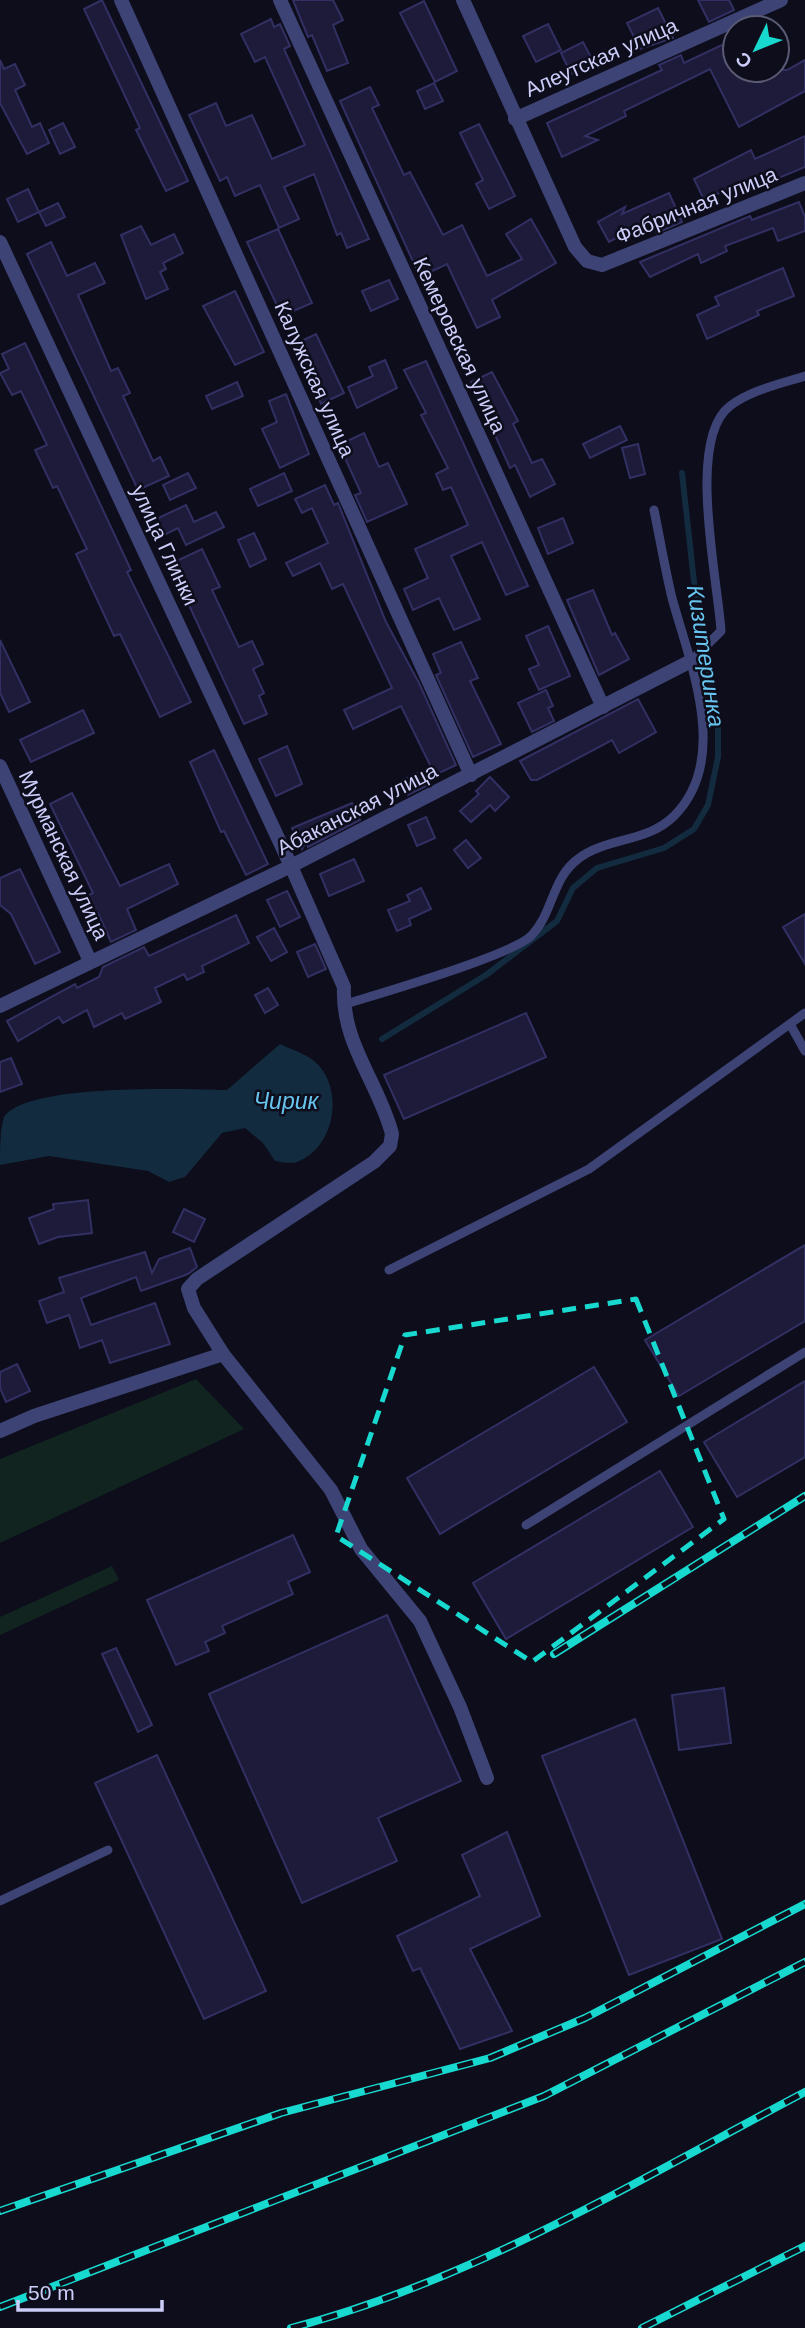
<svg xmlns="http://www.w3.org/2000/svg" width="805" height="2328" font-family="Arial,sans-serif">
<style>
.green{fill:#112420}
.water{fill:#122b3e}
.lines{fill:none;stroke-linecap:round;stroke-linejoin:round}
.stream{stroke:#122b3e;stroke-width:6}
.building{fill:#1d1b39;stroke:#323063;stroke-width:2}
.service{stroke:#3d4375;stroke-width:9}
.minor{stroke:#3d4375;stroke-width:14}
.rail-casing{stroke:#18d9cf;stroke-width:8}
.rail{stroke:#0d0d1b;stroke-width:5;stroke-dasharray:16;stroke-linecap:butt}
.marked{fill:none;stroke:#18d9cf;stroke-width:5;stroke-dasharray:14 9;stroke-linejoin:round}
.labels{text-anchor:middle;dominant-baseline:central;stroke-width:5;stroke-linejoin:round;paint-order:stroke}
.street-label{font-size:21px;fill:#cccef9;stroke:#0d0d1b}
.water-label{font-size:23px;font-style:italic;fill:#66c4ee;stroke:#0d0d1b}
</style>
<rect width="100%" height="100%" fill="#0d0d1b"/>
<g class="green">
<polygon points="196,1379 244,1429 0,1543 0,1459"/>
<polygon points="112,1566 119,1580 0,1635 0,1617"/>
</g>
<path class="water" d="M280 1044C290 1049 305 1053 314 1061 345 1086 336 1148 297 1162 291 1164 281 1162 275 1161L263 1143 245 1128 222 1133 185 1177 169 1182 148 1171 49 1156 0 1165C0 1151 0 1129 4 1117 26 1083 187 1089 227 1090Z"/>
<g class="lines">
<polyline class="stream" points="382,1039 486,975 557,921 573,888 597,868 664,848 694,829 708,805 718,757 718,717 698,618 682,473"/>
</g>
<g class="building">
<polygon points="102,0 188,181 166,191 136,130 140,128 84,9"/>
<polygon points="293,0 333,0 343,20 333,25 348,63 327,71 312,35 308,37"/>
<polygon points="698,0 729,0 734,10 709,22"/>
<polygon points="424,1 457,71 435,82 400,13"/>
<polygon points="658,8 673,38 640,49 627,23"/>
<polygon points="271,19 274,27 280,24 290,46 284,49 369,239 347,248 341,233 337,235 314,174 284,187 299,219 279,228 260,185 235,196 227,177 220,181 189,115 216,103 226,126 252,115 272,159 305,145 265,57 255,62 241,34"/>
<polygon points="548,24 561,50 536,62 523,36"/>
<polygon points="583,42 595,65 571,74 561,53"/>
<polygon points="728,42 735,57 735,70 787,70 805,60 805,91 739,127 710,69 624,111 626,116 585,136 598,140 562,157 547,123 662,70 659,65 681,55 684,63"/>
<polygon points="0,60 4,69 15,64 25,85 15,90 32,127 40,123 49,143 27,154 0,103"/>
<polygon points="434,83 443,101 425,109 417,91"/>
<polygon points="370,87 379,105 372,108 404,175 410,172 443,235 462,225 487,276 522,259 506,234 531,219 556,263 492,300 500,317 477,328 447,264 420,277 340,101"/>
<polygon points="63,123 75,147 60,154 49,130"/>
<polygon points="479,124 515,196 489,209 476,184 483,180 460,133"/>
<polygon points="805,136 805,167 745,192 741,183 704,200 694,179 751,150 755,159"/>
<polygon points="28,189 39,212 18,222 7,199"/>
<polygon points="669,193 682,222 657,233 651,219 609,242 598,222 625,207 622,214"/>
<polygon points="799,202 805,217 805,231 778,241 773,228 725,246 727,251 701,263 698,254 650,277 640,262 750,216 752,220"/>
<polygon points="58,203 65,217 46,226 39,212"/>
<polygon points="141,226 151,245 174,234 183,253 163,263 166,269 160,272 168,289 146,299 121,235"/>
<polygon points="278,229 312,303 282,316 247,242"/>
<polygon points="51,242 67,276 95,263 105,283 78,295 111,371 118,368 130,393 123,396 153,461 160,457 169,476 138,490 27,254"/>
<polygon points="783,268 794,296 757,311 759,315 707,339 697,315 719,305 715,297"/>
<polygon points="389,280 398,299 371,311 362,291"/>
<polygon points="235,291 264,352 235,365 203,306"/>
<polygon points="316,334 344,393 321,404 295,344"/>
<polygon points="25,343 131,570 127,572 191,702 160,717 120,634 114,636 76,554 87,549 57,486 53,488 35,450 47,445 21,391 12,395 0,373 9,369 2,354"/>
<polygon points="385,360 397,388 357,408 348,387 373,376 369,367"/>
<polygon points="426,361 528,586 506,595 482,542 451,556 480,619 454,630 439,598 413,610 404,589 428,578 415,549 468,525 451,487 443,490 436,474 448,468 421,415 426,413 404,370"/>
<polygon points="492,372 518,421 513,424 532,463 542,459 555,484 530,497 515,465 510,468 471,382"/>
<polygon points="237,382 243,396 212,409 206,396"/>
<polygon points="286,394 309,454 280,468 262,429 277,422 269,401"/>
<polygon points="620,426 627,440 590,458 583,444"/>
<polygon points="364,433 379,467 388,463 407,504 367,522 355,495 361,493 339,445"/>
<polygon points="638,444 645,474 630,478 622,448"/>
<polygon points="188,473 196,488 170,500 163,485"/>
<polygon points="284,473 292,491 258,506 250,489"/>
<polygon points="325,485 334,505 338,503 386,622 419,683 456,765 435,775 401,706 353,729 344,710 392,688 343,584 332,589 320,563 293,576 286,563 328,543 312,508 302,513 295,499"/>
<polygon points="186,505 194,522 216,512 224,527 186,545 178,528 160,537 152,521"/>
<polygon points="563,518 573,543 548,554 538,528"/>
<polygon points="254,533 266,559 250,567 238,540"/>
<polygon points="202,549 220,587 212,590 239,647 252,641 263,664 253,669 264,693 259,696 267,714 244,724 170,564"/>
<polygon points="593,590 612,635 615,633 629,659 599,675 567,600"/>
<polygon points="548,626 570,676 539,690 529,669 539,665 526,636"/>
<polygon points="0,640 30,702 9,712 0,693"/>
<polygon points="461,642 478,678 470,681 501,744 473,757 436,675 441,673 433,654"/>
<polygon points="546,690 553,706 548,708 554,721 532,732 518,703"/>
<polygon points="638,699 656,732 619,753 612,740 537,780 531,780 520,761"/>
<polygon points="83,710 94,733 31,762 20,740"/>
<polygon points="287,746 302,784 276,796 259,759"/>
<polygon points="214,750 268,864 246,875 224,831 221,832 190,762"/>
<polygon points="419,772 426,786 408,795 401,781"/>
<polygon points="490,777 509,797 495,811 490,805 471,822 460,811 479,794 476,791"/>
<polygon points="72,793 120,886 169,864 178,884 127,909 136,930 111,942 98,913 93,915 85,897 93,893 50,804"/>
<polygon points="352,803 360,820 308,847 306,842 302,849 292,828"/>
<polygon points="426,817 435,838 417,846 408,825"/>
<polygon points="466,840 481,858 468,868 454,850"/>
<polygon points="354,859 364,881 329,896 320,874"/>
<polygon points="20,869 60,952 35,964 11,914 0,905 0,878"/>
<polygon points="421,888 431,909 409,919 411,925 397,931 388,910 410,901 407,895"/>
<polygon points="287,891 300,917 280,927 267,900"/>
<polygon points="805,914 805,964 783,927"/>
<polygon points="236,915 249,943 202,966 204,972 187,980 184,974 155,988 161,1002 125,1019 122,1013 94,1027 87,1010 63,1023 59,1017 18,1041 7,1021 75,984 77,988 99,977 103,967 144,947 149,956"/>
<polygon points="274,928 287,952 271,961 257,937"/>
<polygon points="315,944 326,969 308,977 297,952"/>
<polygon points="268,988 278,1005 265,1013 255,995"/>
<polygon points="526,1013 546,1057 404,1119 384,1075"/>
<polygon points="11,1058 22,1084 0,1092 0,1062"/>
<polygon points="88,1200 92,1233 58,1237 39,1244 29,1218 54,1209 53,1204"/>
<polygon points="184,1209 205,1219 194,1242 173,1232"/>
<polygon points="805,1245 805,1321 679,1396 645,1340"/>
<polygon points="190,1248 197,1267 188,1274 141,1291 136,1277 81,1298 91,1325 155,1303 170,1344 110,1363 102,1340 80,1348 69,1315 47,1323 39,1301 64,1292 59,1278 145,1252 152,1273 159,1259"/>
<polygon points="17,1364 30,1391 6,1402 0,1388 0,1372"/>
<polygon points="594,1367 627,1422 440,1534 407,1478"/>
<polygon points="805,1381 805,1457 737,1497 704,1442"/>
<polygon points="660,1471 693,1527 506,1639 473,1583"/>
<polygon points="293,1535 310,1572 288,1582 293,1594 222,1626 225,1633 205,1642 209,1651 176,1665 147,1600"/>
<polygon points="387,1615 461,1781 378,1818 397,1861 302,1903 209,1694"/>
<polygon points="116,1648 152,1725 138,1732 102,1654"/>
<polygon points="724,1688 731,1743 679,1750 672,1695"/>
<polygon points="635,1719 722,1939 629,1975 542,1756"/>
<polygon points="157,1755 266,1991 204,2019 95,1783"/>
<polygon points="507,1832 540,1916 470,1949 512,2031 460,2049 420,1968 413,1971 397,1936 480,1896 462,1855"/>
</g>
<g class="lines">
<g class="service">
<path d="M691 661 721 631C718 580 686 439 730 406 751 390 780 384 805 376"/>
<path d="M343 1005C377 994 514 955 532 935 553 913 552 878 578 859 606 837 647 843 674 816 731 759 690 664 672 598 665 569 660 539 654 510"/>
<polyline points="790,1024 805,1051"/>
<polyline points="389,1270 589,1169 805,1013"/>
<polyline points="526,1525 805,1352"/>
<polyline points="0,1901 108,1850"/>
</g>
<g class="minor">
<polyline points="121,0 471,775"/>
<polyline points="280,0 603,707"/>
<polyline points="463,0 575,247 587,261 602,265 805,183"/>
<polyline points="515,119 781,0"/>
<path d="M0 242 291 866 344 987C341 1043 379 1083 392 1134L390 1146 374 1162 197 1279 188 1289 194 1308 223 1354 331 1490 361 1549 420 1621 460 1707 487 1778"/>
<polyline points="0,766 90,961"/>
<polyline points="0,1006 291,866 691,661"/>
<polyline points="0,1431 34,1416 223,1354"/>
</g>
<defs>
<g id="rail">
<polyline points="554,1654 805,1496"/>
<polyline points="0,2211 281,2113 490,2058 585,2018 805,1904"/>
<polyline points="0,2307 544,2096 805,1962"/>
<path d="M291 2328C474 2280 638 2180 805 2092"/>
<polyline points="642,2328 805,2246"/>
</g>
</defs>
<use href="#rail" class="rail-casing"/>
<use href="#rail" class="rail"/>
</g>
<path class="marked" d="M636 1299 724 1519 532 1662 336 1536 405 1335Z"/>
<g class="labels">
<g class="street-label">
<text transform="translate(601 57) rotate(-24)">Алеутская улица</text>
<text transform="translate(696 205) rotate(-22)">Фабричная улица</text>
<text transform="translate(460 345) rotate(65)">Кемеровская улица</text>
<text transform="translate(315 379) rotate(66)">Калужская улица</text>
<text transform="translate(165 545) rotate(65)">улица Глинки</text>
<text transform="translate(357 809) rotate(-27)">Абаканская улица</text>
<text transform="translate(64 855) rotate(65)">Мурманская улица</text>
</g>
<g class="water-label">
<text transform="translate(706 656) rotate(81)">Кизитеринка</text>
<text x="286" y="1101">Чирик</text>
</g>
</g>
<g transform="translate(756 49) rotate(227)"><circle r="33" fill="#0d0d1b" stroke="#595a74" stroke-width="2"/>
<path d="M0-5L12 26L0 18L-12 26Z" fill="#18d9cf"/>
<text y="-10" font-size="19" font-weight="bold" text-anchor="middle" fill="#cccef9">С</text>
</g>
<path d="M18 2300v10h144v-10" fill="none" stroke="#cccef9" stroke-width="3.5"/>
<text x="28" y="2300" font-size="21" fill="#cccef9" stroke="#0d0d1b" stroke-width="5" paint-order="stroke">50 m</text>
</svg>
